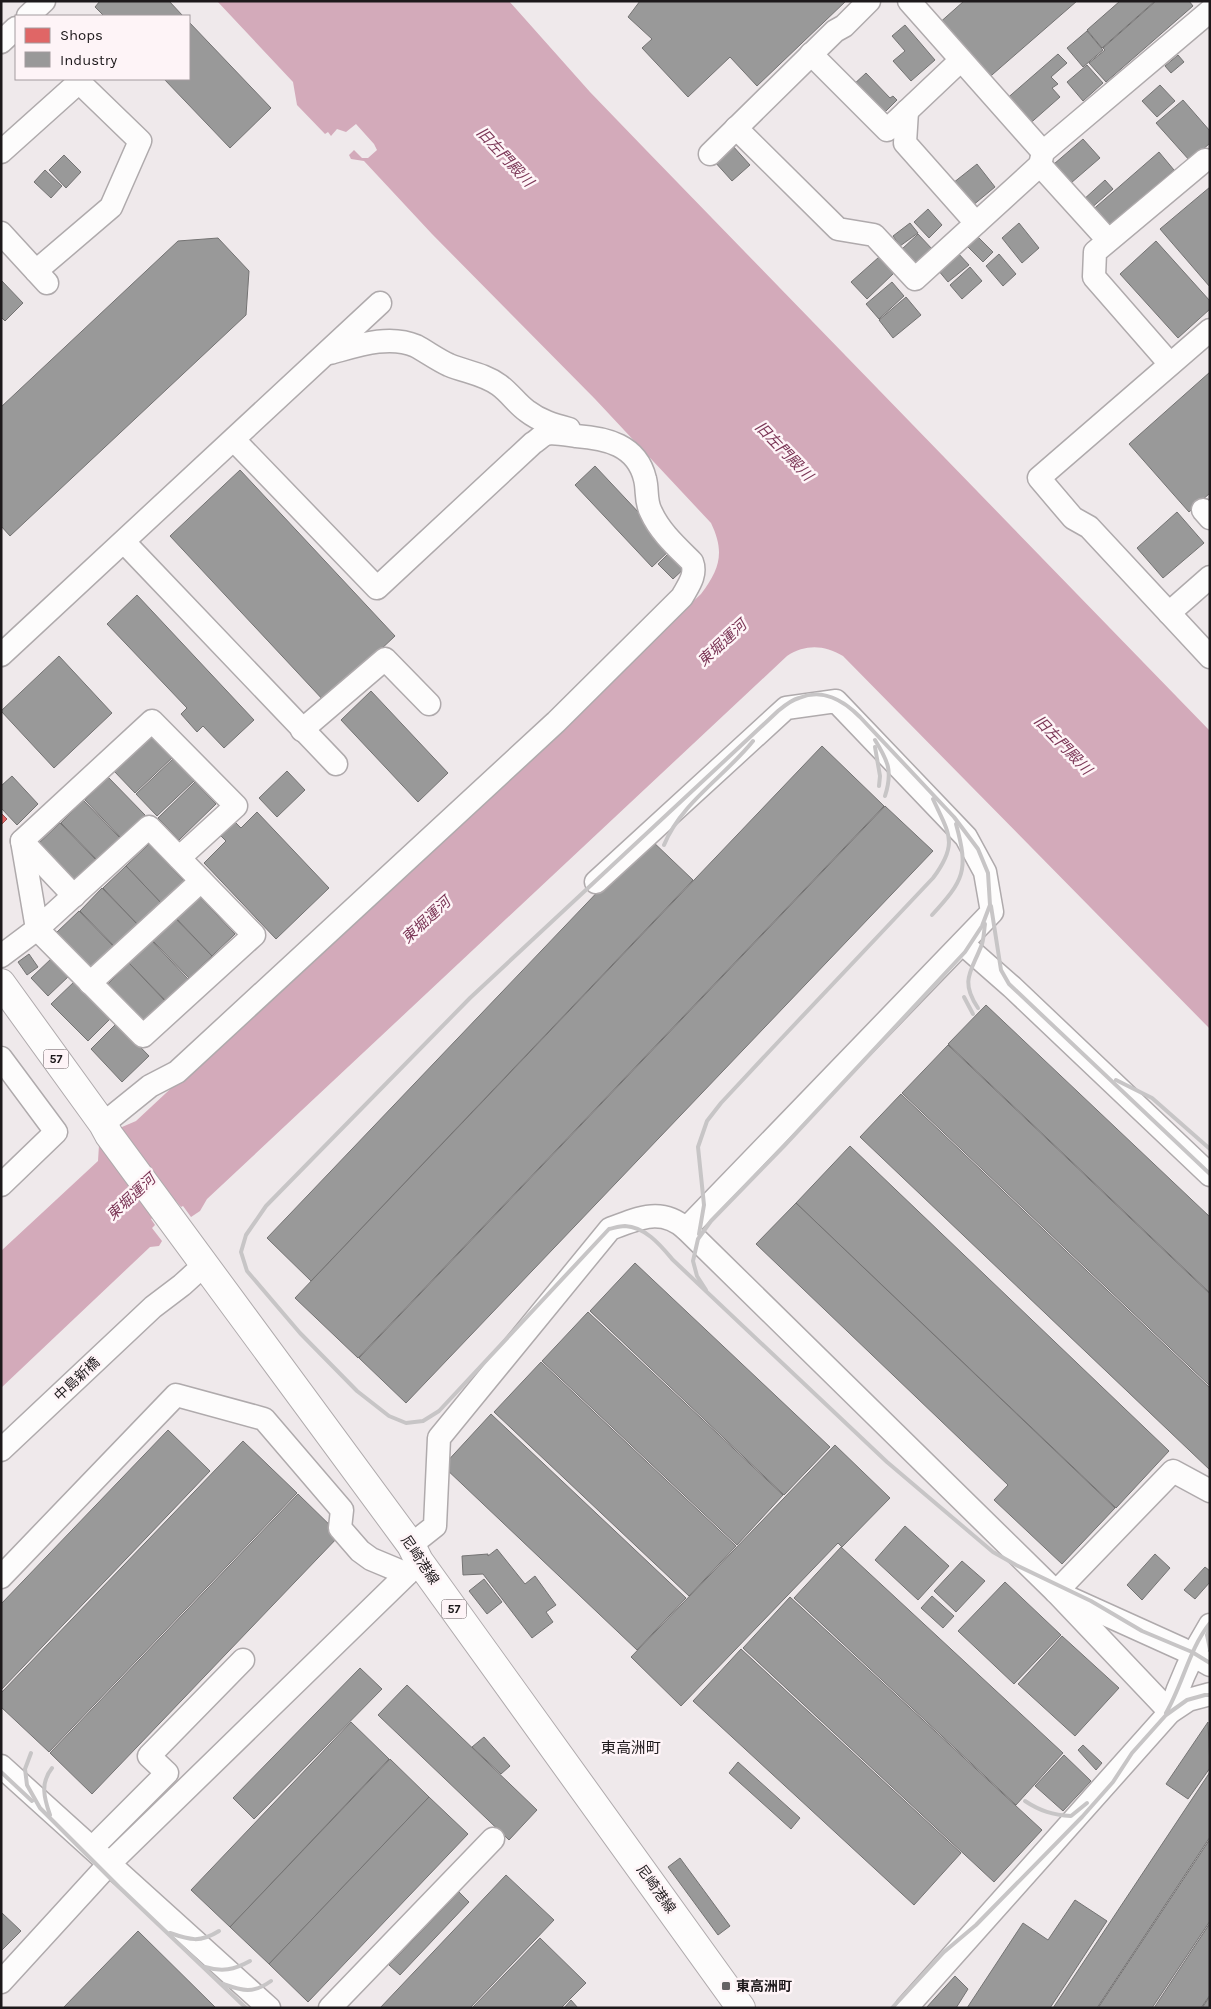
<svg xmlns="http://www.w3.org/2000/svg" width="1211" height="2009" font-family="Karla,'Noto Sans JP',sans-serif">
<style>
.water{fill:#d3aaba}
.shops{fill:#e06666;stroke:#a64f50}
.industry{fill:#999;stroke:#747373}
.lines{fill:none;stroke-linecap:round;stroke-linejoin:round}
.minor-casing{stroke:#afaaac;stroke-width:25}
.major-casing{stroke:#afaaac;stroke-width:30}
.minor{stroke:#fdfcfc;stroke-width:22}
.major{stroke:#fdfcfc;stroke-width:28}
.rail{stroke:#c7c5c6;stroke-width:4}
.poi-dot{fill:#666264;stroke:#fef4f7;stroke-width:2}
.labels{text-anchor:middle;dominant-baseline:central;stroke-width:5;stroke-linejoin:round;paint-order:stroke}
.shield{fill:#fef4f7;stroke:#605b5d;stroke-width:1}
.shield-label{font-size:12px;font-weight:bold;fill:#1d191b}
.street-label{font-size:14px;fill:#1d191b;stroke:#fef4f7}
.poi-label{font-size:14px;font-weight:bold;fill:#1d191b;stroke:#fef4f7;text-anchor:start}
.water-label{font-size:15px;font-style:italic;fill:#7c3757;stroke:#fef4f7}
.neighbourhood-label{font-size:15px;fill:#1d191b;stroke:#fef4f7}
</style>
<rect width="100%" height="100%" fill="#efe9eb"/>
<path class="water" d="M217 1H509L590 92 645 149 1210 731V1029L843 656C824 645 806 644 787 656L207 1199 200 1211 191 1217 183 1206 181 1207 176 1201 151 1219 155 1225 152 1228 162 1241 159 1246 150 1247 1 1388V1251L98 1161 99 1145 122 1127 136 1121 701 594C720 569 725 552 711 523L595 399 432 234 364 161 351 159 349 155 354 150 362 158H368L377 150 374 144 356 124 346 132 337 129 331 136 328 132 325 134 297 105 293 82Z"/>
<polygon class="shops" points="1,813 7,819 1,825"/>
<g class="industry">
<polygon points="100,1 169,1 183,16 104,16 95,7"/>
<polygon points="640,1 846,1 757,86 730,57 688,97 642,48 652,39 628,17"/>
<polygon points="964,1 1077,1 985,81 937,25"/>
<polygon points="1120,1 1155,1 1102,48 1087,30"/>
<polygon points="1156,1 1189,1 1193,6 1106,82 1089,63 1105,50 1103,48"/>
<polygon points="189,22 271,108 230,148 164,79 189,79"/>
<polygon points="905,25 935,60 911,81 893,61 905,51 892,36"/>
<polygon points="1087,31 1103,50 1083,67 1067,48"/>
<polygon points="1058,54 1067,63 1051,77 1058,84 1052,88 1060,97 1026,127 1004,101"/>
<polygon points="1178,55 1184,62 1171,73 1165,66"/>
<polygon points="1087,65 1103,83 1083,101 1067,82"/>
<polygon points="866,73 890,98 893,96 897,100 881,116 852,86"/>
<polygon points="1160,85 1175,101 1157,117 1142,101"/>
<polygon points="1183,100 1210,131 1210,143 1190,161 1156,123"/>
<polygon points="1083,139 1100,158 1071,183 1054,164"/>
<polygon points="732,145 750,165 732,181 714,161"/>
<polygon points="1159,152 1174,170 1104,230 1089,213"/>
<polygon points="64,155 81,172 66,188 49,170"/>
<polygon points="977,164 995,187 972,206 953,183"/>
<polygon points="45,170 62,186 51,198 34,182"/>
<polygon points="1105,180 1113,189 1089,210 1082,201"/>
<polygon points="1210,187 1210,287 1160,229"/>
<polygon points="928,209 942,225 929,238 914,222"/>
<polygon points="910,223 918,233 900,246 893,236"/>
<polygon points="1019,223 1039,248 1022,263 1002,238"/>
<polygon points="918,234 933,250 916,266 901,250"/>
<polygon points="975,234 993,252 983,262 965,244"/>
<polygon points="218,238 249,271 246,315 10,536 1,526 1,407 178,241"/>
<polygon points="1156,241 1210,301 1210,309 1178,338 1120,274"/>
<polygon points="957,252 969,265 948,282 938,270"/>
<polygon points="999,254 1016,274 1003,286 986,266"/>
<polygon points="879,257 894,273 867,299 851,282"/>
<polygon points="970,267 982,281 962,299 950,285"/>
<polygon points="1,280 23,303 5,321 1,317"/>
<polygon points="892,282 904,296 879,319 866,304"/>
<polygon points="906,297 921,315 893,338 879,320"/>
<polygon points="1210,372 1210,493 1189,512 1129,444"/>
<polygon points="595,466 672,548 652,567 575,485"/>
<polygon points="240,470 395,636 325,702 170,536"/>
<polygon points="1177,512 1204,543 1163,578 1137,548"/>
<polygon points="673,549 688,565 673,579 658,564"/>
<polygon points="137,595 254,720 224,748 203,726 197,732 181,714 187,708 107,624"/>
<polygon points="59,656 112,713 54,768 1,711"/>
<polygon points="371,691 448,773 418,802 341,720"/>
<polygon points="152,735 173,757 135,793 114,771"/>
<polygon points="822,746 884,806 358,1358 295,1298"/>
<polygon points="174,758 195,780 157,816 136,794"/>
<polygon points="287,771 305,790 277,817 259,798"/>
<polygon points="12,776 38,804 17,825 1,808 1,786"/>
<polygon points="108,777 145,815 121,838 85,800"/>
<polygon points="195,782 216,804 179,840 158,818"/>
<polygon points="83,800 120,838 97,860 61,823"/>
<polygon points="885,806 933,851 406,1403 359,1358"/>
<polygon points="257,812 329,888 276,939 204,863 226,841 221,836 235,822 241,828"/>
<polygon points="60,823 97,861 74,883 37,845"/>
<polygon points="649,838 693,880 311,1281 267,1238"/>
<polygon points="149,844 185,882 162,904 126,866"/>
<polygon points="126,866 162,904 139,926 103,888"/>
<polygon points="102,888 139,926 116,948 80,911"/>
<polygon points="199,896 235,934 212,956 176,918"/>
<polygon points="79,911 115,948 92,971 56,933"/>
<polygon points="175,918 212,956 189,978 152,940"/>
<polygon points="152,941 188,979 166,1001 129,963"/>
<polygon points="29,954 38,967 27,975 18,962"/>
<polygon points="53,957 70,975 48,996 31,978"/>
<polygon points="129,963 165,1001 142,1023 106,986"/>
<polygon points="76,980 112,1017 88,1041 51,1004"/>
<polygon points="986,1005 1210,1217 1210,1293 948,1044"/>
<polygon points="117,1023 149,1056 122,1082 91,1049"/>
<polygon points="948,1045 1210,1294 1210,1386 902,1093"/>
<polygon points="901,1094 1210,1388 1210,1470 860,1137"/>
<polygon points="850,1146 1169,1451 1116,1508 796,1203"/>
<polygon points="796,1203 1115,1508 1062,1564 994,1500 1008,1485 756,1244"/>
<polygon points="635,1263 830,1447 784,1495 590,1311"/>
<polygon points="588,1312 783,1495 737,1545 542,1361"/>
<polygon points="541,1362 736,1546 689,1596 494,1412"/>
<polygon points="491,1414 686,1598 637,1650 443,1466"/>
<polygon points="168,1430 210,1471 1,1690 1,1604"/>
<polygon points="243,1441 297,1493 49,1752 1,1707 1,1693"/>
<polygon points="835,1445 890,1498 842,1547 838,1543 681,1706 631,1657"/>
<polygon points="298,1494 340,1535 92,1794 50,1753"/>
<polygon points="905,1526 949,1566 918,1600 875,1560"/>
<polygon points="841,1547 1063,1753 1016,1805 794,1598"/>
<polygon points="497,1549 525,1584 535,1576 556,1605 546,1612 553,1622 532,1638 483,1574 463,1575 462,1556 488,1554 488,1556"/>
<polygon points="1155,1554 1170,1568 1142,1600 1127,1585"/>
<polygon points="962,1561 985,1581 956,1612 934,1591"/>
<polygon points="1205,1567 1210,1571 1210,1582 1195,1599 1184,1590"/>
<polygon points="484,1579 502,1602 487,1614 469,1591"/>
<polygon points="1005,1582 1061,1635 1014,1684 958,1631"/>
<polygon points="932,1596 954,1616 943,1628 921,1608"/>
<polygon points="790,1597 1042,1830 994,1882 743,1648"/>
<polygon points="1062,1636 1119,1688 1075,1736 1018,1684"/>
<polygon points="741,1649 961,1853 914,1905 693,1701"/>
<polygon points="360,1668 382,1689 254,1819 233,1798"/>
<polygon points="407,1685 537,1810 509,1840 378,1715"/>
<polygon points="351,1722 389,1759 230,1927 191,1890"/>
<polygon points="1208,1722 1210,1768 1188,1799 1166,1784"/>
<polygon points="484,1737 510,1766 501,1774 472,1747"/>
<polygon points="1083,1745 1102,1763 1096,1770 1078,1750"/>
<polygon points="1064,1755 1091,1781 1063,1811 1035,1786"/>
<polygon points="390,1759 429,1797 269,1964 230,1927"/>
<polygon points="738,1762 800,1818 791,1829 729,1773"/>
<polygon points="1210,1772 1210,1837 1097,2008 1053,2008"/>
<polygon points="429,1797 468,1834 308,2002 269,1964"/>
<polygon points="1210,1839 1210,1921 1152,2008 1098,2008"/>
<polygon points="680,1858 730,1926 718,1935 668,1867"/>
<polygon points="506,1875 554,1920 470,2008 380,2008"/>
<polygon points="459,1892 469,1902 400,1975 389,1965"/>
<polygon points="1075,1900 1107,1921 1050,2008 967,2008 1023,1923 1048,1940"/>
<polygon points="2,1913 21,1931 1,1951 1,1914"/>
<polygon points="1210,1923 1210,1995 1201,2008 1154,2008"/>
<polygon points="138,1931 216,2008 63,2008"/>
<polygon points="540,1938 586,1983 561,2008 472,2008"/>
<polygon points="955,1976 968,1989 956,2008 926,2008"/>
<polygon points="1210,1996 1210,2008 1202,2008"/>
<polygon points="571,2000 578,2008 564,2008"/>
</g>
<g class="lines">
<defs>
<g id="minor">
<polyline points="909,1 1043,152"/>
<polyline points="28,16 44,1"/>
<polyline points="1,42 16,28"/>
<polyline points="811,54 887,130 961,60"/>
<polyline points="907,111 905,143 976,223"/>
<polyline points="736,128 838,229 874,235 915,279 1040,165 1043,152 1210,11"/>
<polyline points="1,152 79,82 140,141 111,207 36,271"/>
<polyline points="710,154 835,31 844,26 869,1"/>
<polyline points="1040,165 1108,240"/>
<polyline points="1,233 47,283"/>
<polyline points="1210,330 1039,478 1073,518 1089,527 1210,657"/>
<path d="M330 353C356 346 389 334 416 346 427 352 438 360 449 365 466 372 484 374 499 385 510 393 517 404 527 411 540 421 554 425 569 429"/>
<polyline points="1170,364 1094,277 1095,252 1205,160"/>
<polyline points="1203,510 1210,518"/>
<polyline points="124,542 336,764"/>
<polyline points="1169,613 1210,577"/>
<polyline points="1,655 380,303"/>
<polyline points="302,730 385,659 429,704"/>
<polyline points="22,841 74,896"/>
<polyline points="596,882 786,708 836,701 966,837 985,872 992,912 686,1229"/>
<polyline points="963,944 1012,987 1210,1175"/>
<polyline points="1,956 37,929 149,827 254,935 143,1036 37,929 22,841 152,721 236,806 179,858"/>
<polyline points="90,983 201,881"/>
<polyline points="1,1058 56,1132 1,1185"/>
<path d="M103 1124 150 1086 177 1072 556 722 682 597C688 586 697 575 692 562 677 547 660 532 651 512 645 501 648 490 645 479 637 445 606 438 576 436 568 435 553 432 546 434 541 436 537 441 533 443L377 588 234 440"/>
<polyline points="1,1450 153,1307 182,1285 204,1265"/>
<polyline points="1210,1491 1173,1471 1056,1592 1182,1649 1210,1665"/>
<path d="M411 1545 435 1526 439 1438 610 1229C638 1218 662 1207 686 1229L1056 1592 1170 1712C1180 1680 1192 1654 1210 1625"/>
<polyline points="1,1577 176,1395 264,1419 342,1510 340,1528 360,1551 371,1559 407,1574"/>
<polyline points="1,1766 269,2008"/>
<polyline points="92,1848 167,1773 149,1756 243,1660"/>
<polyline points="1,1982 109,1864 407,1574 419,1561"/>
<polyline points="330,2008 493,1839"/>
<polyline points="906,2008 1170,1712 1188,1700 1210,1694"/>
</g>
<polyline id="major" points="1,983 103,1124 109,1135 411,1545 419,1561 741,2008"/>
</defs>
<use href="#minor" class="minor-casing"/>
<use href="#major" class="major-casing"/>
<use href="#minor" class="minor"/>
<use href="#major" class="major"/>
<g class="rail">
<path d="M875 740C888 761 893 771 885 796"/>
<polyline points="875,747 880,776 879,786"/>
<path d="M664 845C681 803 725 776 753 741"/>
<polyline points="991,906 1001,970 1009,984 1210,1174"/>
<path d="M932 915C964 880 969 871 956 824"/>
<polyline points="964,997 973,1014"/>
<path d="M978 1008C959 980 972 971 982 944 984 938 984 930 985 924"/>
<polyline points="1116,1080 1152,1098 1210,1149"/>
<path d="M699 1234 704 1205 698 1147 707 1121 721 1103 779 1041 933 878C959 843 949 834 933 799"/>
<path d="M706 1290 697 1276 693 1261 698 1239 711 1221 784 1146 965 952 982 926 990 905 988 873 978 849 954 817 860 717C843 700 823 688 799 698 791 700 784 706 778 711L470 998 266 1206 246 1235 241 1252 247 1271 300 1333 357 1391 389 1416 406 1423 423 1421 439 1411 609 1229C614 1228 620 1226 625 1226 646 1227 661 1246 673 1260L887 1462 993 1552 1016 1565 1091 1601 1142 1631 1192 1652 1210 1663"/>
<polyline points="1210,1627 1207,1635 1210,1649"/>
<path d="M1166 1713C1183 1684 1189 1649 1210 1623"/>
<polyline points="31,1753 25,1769 27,1785 40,1808 119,1887 246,2008"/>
<polyline points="1,1772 32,1801"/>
<path d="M1025 1801C1040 1811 1053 1815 1071 1816L1087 1803"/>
<path d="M50 1815C44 1798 40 1783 52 1768"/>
<path d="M170 1933C190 1940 200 1943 219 1931"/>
<path d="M205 1967C222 1972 234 1970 250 1961"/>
<path d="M223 1984C243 1991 253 1994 271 1981"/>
<polyline points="892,2008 944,1952 976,1925 1082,1817 1113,1782 1132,1753 1166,1715 1187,1700 1205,1695 1210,1695"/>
</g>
</g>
<rect class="poi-dot" x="721" y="1981" width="10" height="10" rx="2.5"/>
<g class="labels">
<g class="shield">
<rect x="43.5" y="1049.5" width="25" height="19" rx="4"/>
<rect x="441.5" y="1599.5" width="25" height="19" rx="4"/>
</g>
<g class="shield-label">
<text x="56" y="1059">57</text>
<text x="454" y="1609">57</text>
</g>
<g class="street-label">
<text transform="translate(77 1379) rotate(-43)">中島新橋</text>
<text transform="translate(420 1560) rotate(56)">尼崎港線</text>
<text transform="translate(656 1889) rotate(54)">尼崎港線</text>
</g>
<g class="poi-label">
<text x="736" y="1986">東高洲町</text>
</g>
<g class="water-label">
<text transform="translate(505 157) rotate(47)">旧左門殿川</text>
<text transform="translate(784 451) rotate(46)">旧左門殿川</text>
<text transform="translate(722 643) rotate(-43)">東堀運河</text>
<text transform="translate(1063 745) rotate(46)">旧左門殿川</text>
<text transform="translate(426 920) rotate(-43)">東堀運河</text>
<text transform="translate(131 1197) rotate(-43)">東堀運河</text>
</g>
<g class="neighbourhood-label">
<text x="631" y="1748">東高洲町</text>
</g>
</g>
<rect width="1211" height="2009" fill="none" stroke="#1d191b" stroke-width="5"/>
<rect x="15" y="15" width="175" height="65" fill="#fef4f7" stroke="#a49c9f"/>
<rect x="25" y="28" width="25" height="15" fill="#e06666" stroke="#a49c9f"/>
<text x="60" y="40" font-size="15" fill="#1d191b">Shops</text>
<rect x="25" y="52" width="25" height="15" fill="#999999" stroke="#a49c9f"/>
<text x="60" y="65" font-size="15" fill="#1d191b">Industry</text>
</svg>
